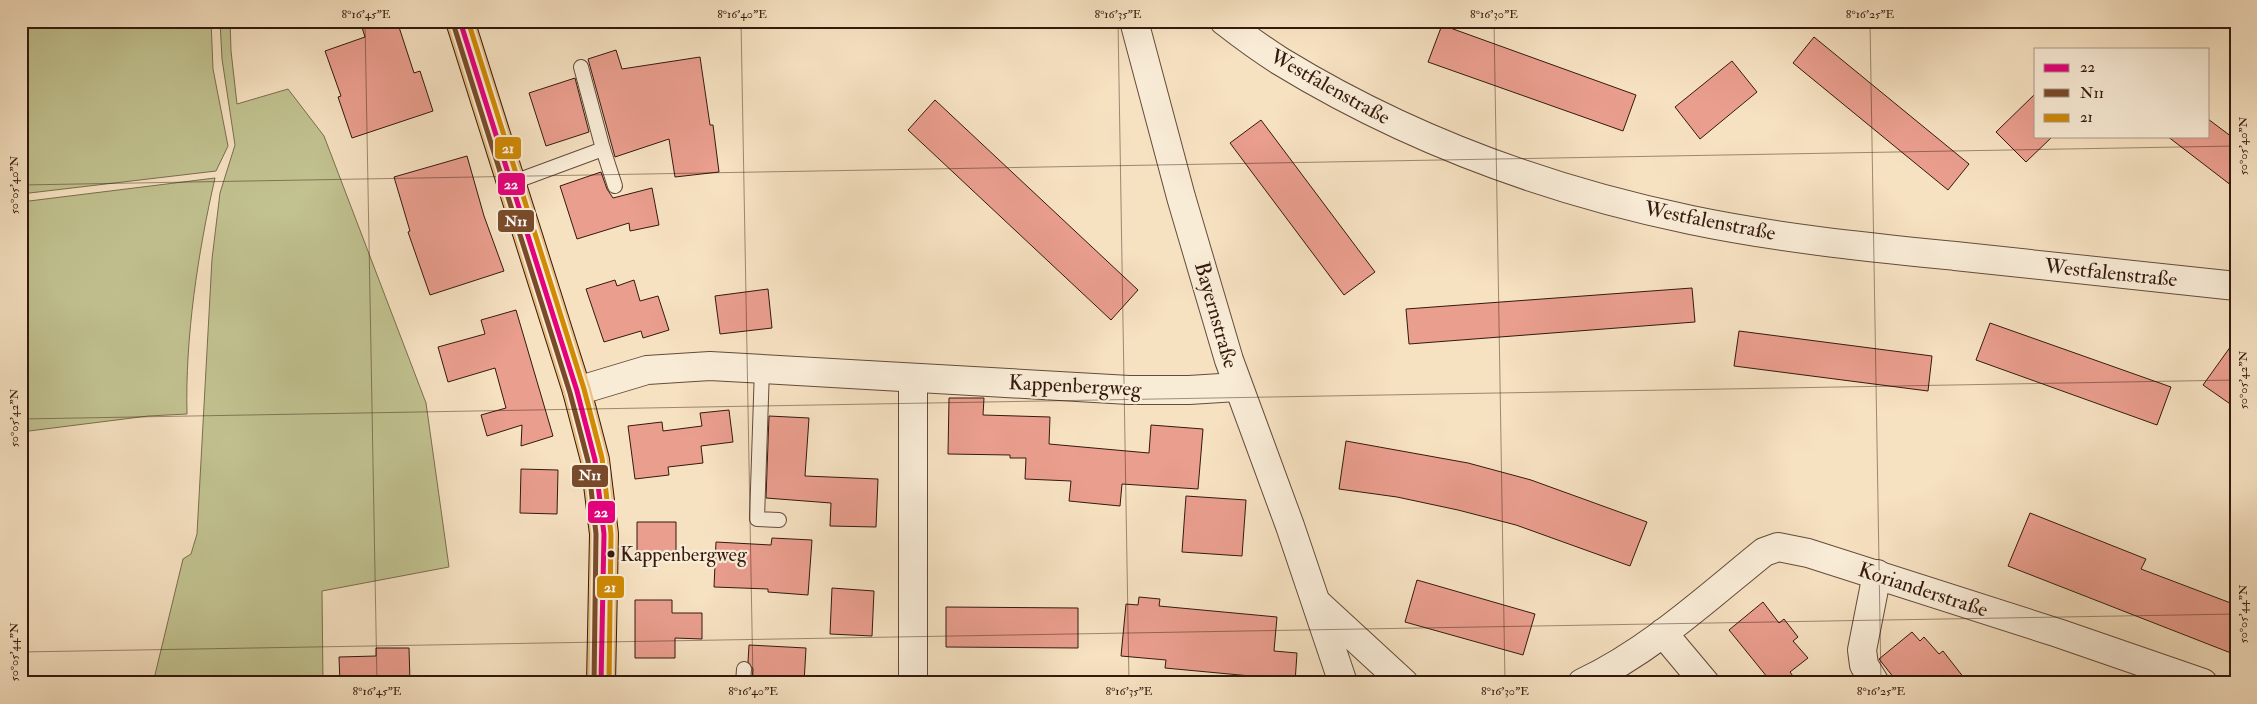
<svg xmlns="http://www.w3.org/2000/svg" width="2257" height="704" font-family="'IM FELL Double Pica',serif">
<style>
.green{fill:#c1c290;stroke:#7a6e4f}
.building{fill:#ea9e8e;stroke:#34190e}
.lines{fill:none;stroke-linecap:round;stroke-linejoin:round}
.service-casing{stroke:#644b3b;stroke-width:16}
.minor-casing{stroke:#644b3b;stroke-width:30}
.primary-casing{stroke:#34190e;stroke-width:30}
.service{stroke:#f9ecd7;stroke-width:14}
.minor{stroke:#f9ecd7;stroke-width:28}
.primary{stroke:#ebc080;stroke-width:28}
.bus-1-casing{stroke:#f9ecd7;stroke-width:9}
.bus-2-casing{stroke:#f9ecd7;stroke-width:9}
.bus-3-casing{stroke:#f9ecd7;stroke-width:9}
.bus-1{stroke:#e5007d;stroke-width:5}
.bus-2{stroke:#7a4b2a;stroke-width:5}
.bus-3{stroke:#d08a03;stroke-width:5}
.ticks{fill:none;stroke:#34190e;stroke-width:1;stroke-opacity:0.45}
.bus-dot{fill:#34190e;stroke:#f9ecd7;stroke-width:2}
.labels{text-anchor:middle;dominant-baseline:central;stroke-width:4.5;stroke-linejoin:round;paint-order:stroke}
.bus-label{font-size:20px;fill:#34190e;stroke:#f9ecd7;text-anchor:start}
.street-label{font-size:21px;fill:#34190e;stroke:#f9ecd7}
.line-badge{stroke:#f9ecd7;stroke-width:2}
.badge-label{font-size:14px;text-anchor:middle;font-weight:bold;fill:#fff}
.neatline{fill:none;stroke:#34190e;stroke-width:2}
.ticks-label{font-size:12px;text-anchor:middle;fill:#34190e}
</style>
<rect width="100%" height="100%" fill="#f6e1c1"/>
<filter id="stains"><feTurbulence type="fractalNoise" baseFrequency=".004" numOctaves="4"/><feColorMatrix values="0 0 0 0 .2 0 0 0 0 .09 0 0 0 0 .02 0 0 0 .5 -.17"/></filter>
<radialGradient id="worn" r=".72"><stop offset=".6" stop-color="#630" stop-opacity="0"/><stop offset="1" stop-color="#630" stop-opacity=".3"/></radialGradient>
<g class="green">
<polygon points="21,21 211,21 213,69 228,146 216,171 21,194"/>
<polygon points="220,21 230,21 231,51 237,104 288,89 324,136 426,403 449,567 322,591 323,683 153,683 183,559 191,554 197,534 212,259 220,193 235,145 222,59"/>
<path d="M215 178C198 252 185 338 187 414L148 416 21 432V202Z"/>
</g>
<g class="building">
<polygon points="360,21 397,21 414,73 420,71 433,111 352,138 338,97 341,96 325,51 365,37"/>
<polygon points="1442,25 1636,95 1623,131 1428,62"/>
<polygon points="1814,37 1969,164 1948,190 1793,63"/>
<polygon points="616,50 622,69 700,57 710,125 713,125 719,172 675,177 669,139 615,157 588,59"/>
<polygon points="1732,61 1757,92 1700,139 1675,107"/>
<polygon points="575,78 589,132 546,146 529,93"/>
<polygon points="2036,93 2036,136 2053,136 2026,162 1996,132"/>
<polygon points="935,100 1138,290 1111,320 908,130"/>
<polygon points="2208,119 2236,140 2236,189 2167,136 2208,136"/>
<polygon points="1261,120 1375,272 1344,295 1230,143"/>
<polygon points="467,156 484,216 504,271 430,295 408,232 410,231 394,177"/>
<polygon points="601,172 607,189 613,198 652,188 659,225 630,231 629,223 577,239 560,186"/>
<polygon points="615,280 617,286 634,280 640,301 658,296 669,330 643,338 641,331 604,342 586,289"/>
<polygon points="1692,288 1695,322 1409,344 1406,309"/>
<polygon points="768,289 772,328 720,334 715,296"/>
<polygon points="516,310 553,436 521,446 522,425 487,436 481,415 506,408 495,368 448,382 438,347 485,334 481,320"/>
<polygon points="1990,323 2171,387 2157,425 1976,360"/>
<polygon points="1739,331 1932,356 1928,391 1734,366"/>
<polygon points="2236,339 2236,408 2203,385"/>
<polygon points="949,398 984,398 983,415 1050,417 1049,444 1149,453 1151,425 1203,429 1198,489 1122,484 1120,506 1069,501 1071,481 1025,479 1026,458 1010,458 1010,455 948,454"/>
<polygon points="729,410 733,442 701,446 703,463 668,467 669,475 635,479 628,426 662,422 663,431 702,426 700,413"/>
<polygon points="769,416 809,418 805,476 878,479 876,527 830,526 831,503 766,498"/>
<polygon points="1346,441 1468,463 1531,480 1647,522 1630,566 1516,525 1458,510 1397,497 1339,489"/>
<polygon points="521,469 558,470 557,514 520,513"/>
<polygon points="1186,496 1246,500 1242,556 1182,552"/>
<polygon points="2030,513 2146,559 2141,569 2236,605 2236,655 2008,566"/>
<polygon points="637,522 676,522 676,560 637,561"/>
<polygon points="772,538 812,540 808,595 768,592 768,589 714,587 716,542 771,545"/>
<polygon points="1417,580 1535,614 1523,655 1405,622"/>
<polygon points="832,588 874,591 872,636 830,634"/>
<polygon points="1139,597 1160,599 1159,606 1277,617 1274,651 1297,653 1295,683 1271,683 1272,678 1165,668 1166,660 1121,656 1126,604 1138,605"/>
<polygon points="635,600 672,600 672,613 702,613 702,639 675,638 675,658 635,658"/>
<polygon points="1763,602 1779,623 1784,619 1798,637 1793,641 1808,658 1790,672 1798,683 1772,683 1729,630"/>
<polygon points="946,607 1078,608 1078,648 946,647"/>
<polygon points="1912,632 1920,641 1924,637 1939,654 1943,651 1968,683 1898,683 1879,659"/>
<polygon points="749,645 806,648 804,683 752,683 753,669 748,662"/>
<polygon points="376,648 409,648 410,683 340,683 339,657 376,656"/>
</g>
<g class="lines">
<defs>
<g id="service">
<polyline points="603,149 615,186"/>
<polyline points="511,183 603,149 581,67"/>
<polyline points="762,368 757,519 779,520"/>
<polyline points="743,683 744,669"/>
</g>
<g id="minor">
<polyline points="1134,21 1181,197 1229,360 1290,526 1343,683"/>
<path d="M1224 21C1242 35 1261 49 1280 61 1406 138 1547 190 1691 220 1777 238 1867 247 1955 256 2048 266 2142 276 2236 286"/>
<polyline points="577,391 647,370 710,366 1129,390 1189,390 1237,387"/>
<polyline points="1317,603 1404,683"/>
<polyline points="1663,633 1705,683"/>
<polyline points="913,683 913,378"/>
<path d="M1582 683C1650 651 1707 598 1764 552L1778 547 1808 553 2058 633 2203 683"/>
<polyline points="1875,683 1864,665 1862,650 1877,574"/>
</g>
<polyline id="primary" points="460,21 577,391 595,460 604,534 601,683"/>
</defs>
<use href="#service" class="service-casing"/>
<use href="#minor" class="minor-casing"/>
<use href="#primary" class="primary-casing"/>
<use href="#service" class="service"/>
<use href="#minor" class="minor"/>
<use href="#primary" class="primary"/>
<defs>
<polyline id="bus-1" points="460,21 577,391 595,460 604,534 601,683"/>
<polyline id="bus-2" points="453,23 570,393 588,461 596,534 594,683"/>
<polyline id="bus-3" points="468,21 584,389 602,458 611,534 609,683"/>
</defs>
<use href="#bus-1" class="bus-1-casing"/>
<use href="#bus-2" class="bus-2-casing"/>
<use href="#bus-3" class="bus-3-casing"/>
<use href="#bus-1" class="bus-1"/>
<use href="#bus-2" class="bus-2"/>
<use href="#bus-3" class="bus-3"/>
</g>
<path class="ticks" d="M365 21 377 683M741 21 753 683M1118 21 1129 683M1494 21 1505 683M1870 21 1881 683M21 185 2236 146M21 419 2236 380M21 652 2236 614"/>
<circle class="bus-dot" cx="611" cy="554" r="4.5"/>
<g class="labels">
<g class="bus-label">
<text x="620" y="554">Kappenbergweg</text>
</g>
<g class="street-label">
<text transform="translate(1330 87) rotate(29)">Westfalenstraße</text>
<text transform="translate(1710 221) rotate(11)">Westfalenstraße</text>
<text transform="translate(2111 273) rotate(6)">Westfalenstraße</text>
<text transform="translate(1216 315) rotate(74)">Bayernstraße</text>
<text transform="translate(1075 386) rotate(3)">Kappenbergweg</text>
<text transform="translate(1923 590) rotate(18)">Korianderstraße</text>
</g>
</g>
<g class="line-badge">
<rect x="494" y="136" width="28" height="24" rx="5" fill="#d08a03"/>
<rect x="497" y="172" width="29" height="24" rx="5" fill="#e5007d"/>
<rect x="497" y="209" width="38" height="24" rx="5" fill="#7a4b2a"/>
<rect x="571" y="464" width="38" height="24" rx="5" fill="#7a4b2a"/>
<rect x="587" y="500" width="29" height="24" rx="5" fill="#e5007d"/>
<rect x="596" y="575" width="29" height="24" rx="5" fill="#d08a03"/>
</g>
<g class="badge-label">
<text x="508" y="153">21</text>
<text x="511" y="189">22</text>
<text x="516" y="226">N11</text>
<text x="590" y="480">N11</text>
<text x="601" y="517">22</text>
<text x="610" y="592">21</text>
</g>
<rect width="2257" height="704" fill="none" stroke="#f6e1c1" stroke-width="55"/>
<rect x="2034" y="48" width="175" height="90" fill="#f9ecd7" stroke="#aa9887"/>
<rect x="2044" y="64" width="25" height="8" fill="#e5007d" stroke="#aa9887"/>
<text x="2080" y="72" font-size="15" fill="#34190e">22</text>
<rect x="2044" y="89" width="25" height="8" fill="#7a4b2a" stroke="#aa9887"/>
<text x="2080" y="98" font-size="15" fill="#34190e">N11</text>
<rect x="2044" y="114" width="25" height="8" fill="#d08a03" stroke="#aa9887"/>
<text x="2080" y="122" font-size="15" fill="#34190e">21</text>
<rect x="28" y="28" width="2202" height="648" class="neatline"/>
<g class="ticks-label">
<text x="366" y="18">8°16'45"E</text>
<text x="742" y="18">8°16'40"E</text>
<text x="1118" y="18">8°16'35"E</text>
<text x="1494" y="18">8°16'30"E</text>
<text x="1870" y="18">8°16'25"E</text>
<text transform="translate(2243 146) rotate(-90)" y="4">50°05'40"N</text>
<text transform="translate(14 185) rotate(-90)" y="4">50°05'40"N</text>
<text transform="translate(2243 380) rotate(-90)" y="4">50°05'42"N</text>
<text transform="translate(14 418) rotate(-90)" y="4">50°05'42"N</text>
<text transform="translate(2243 614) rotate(-90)" y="4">50°05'44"N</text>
<text transform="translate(14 652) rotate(-90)" y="4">50°05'44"N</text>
<text x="377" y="695">8°16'45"E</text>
<text x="753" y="695">8°16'40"E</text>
<text x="1129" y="695">8°16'35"E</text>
<text x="1505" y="695">8°16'30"E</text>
<text x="1881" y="695">8°16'25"E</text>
</g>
<rect width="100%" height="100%" filter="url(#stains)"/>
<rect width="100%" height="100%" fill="url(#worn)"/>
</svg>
